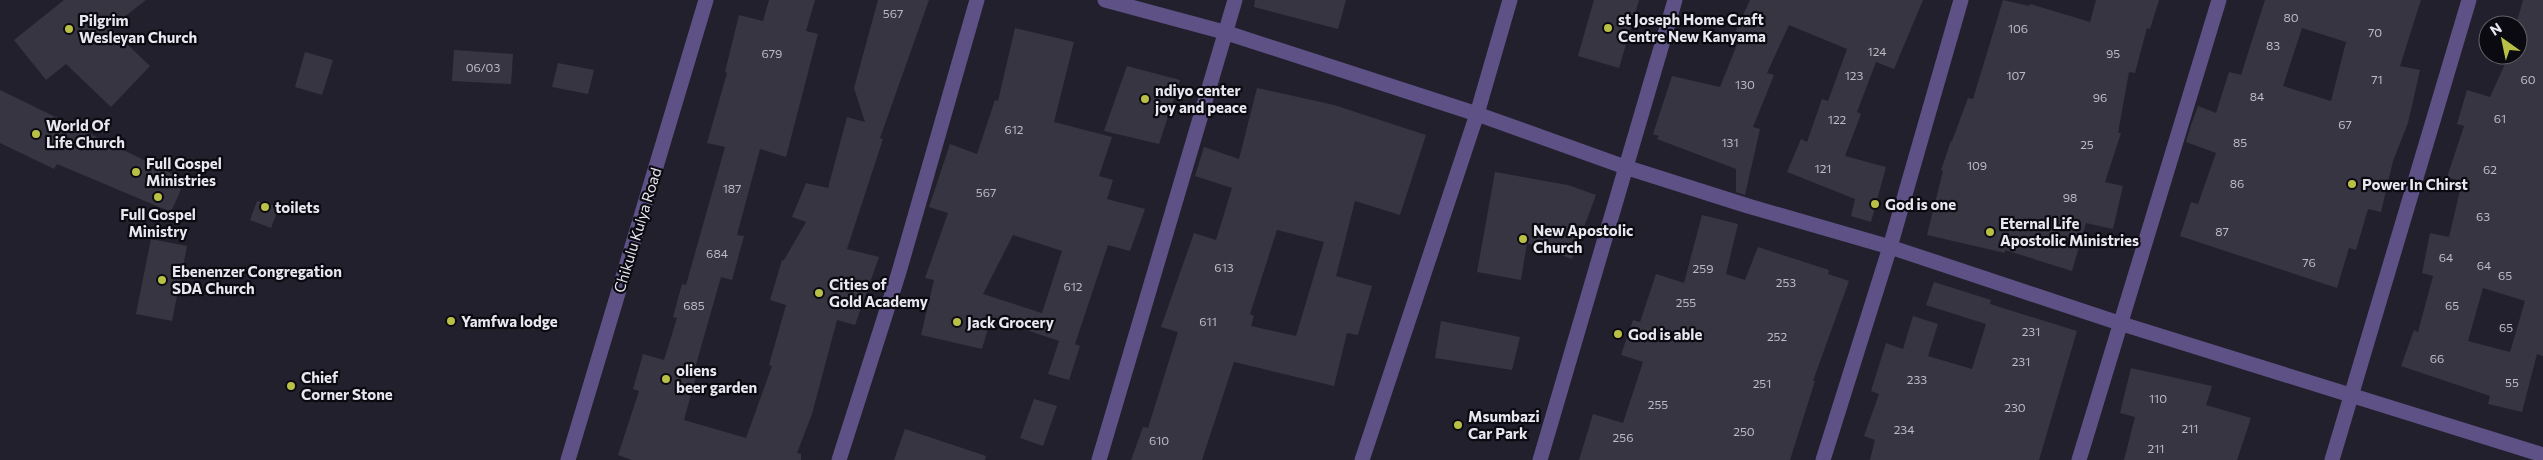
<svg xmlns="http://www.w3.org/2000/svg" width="2543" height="460" font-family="Commissioner,sans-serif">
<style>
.building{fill:#373542;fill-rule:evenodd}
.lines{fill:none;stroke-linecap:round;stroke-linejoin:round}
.minor{stroke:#5d5186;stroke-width:15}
.poi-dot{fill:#b9c046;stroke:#0b0a10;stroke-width:2}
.labels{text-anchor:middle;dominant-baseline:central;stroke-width:4.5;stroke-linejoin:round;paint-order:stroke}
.number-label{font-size:12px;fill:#bcbac4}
.poi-label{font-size:15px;font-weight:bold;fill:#e8e7f0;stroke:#0b0a10;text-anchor:start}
.street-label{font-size:15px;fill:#e8e7f0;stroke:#0b0a10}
</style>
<rect width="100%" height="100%" fill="#22202c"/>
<g class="building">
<polygon points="64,0 146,0 110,28 150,66 111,107 66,64 46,80 14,40"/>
<polygon points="769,0 815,0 806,31 818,34 786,157 760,149 737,235 744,236 732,280 721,277 695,368 698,369 684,420 746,438 772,366 769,365 786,305 770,300 782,260 784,260 806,222 792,217 806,183 828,188 847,117 865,122 854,88 878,0 929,0 880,138 883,139 847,249 879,257 855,325 837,320 812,414 797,453 801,454 801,460 632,460 618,455 639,391 633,389 643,354 664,360 677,318 673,317 682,284 686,285 725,147 707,143 727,73 725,72 739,15 763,21"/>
<polygon points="1255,0 1346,0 1338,29 1254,7"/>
<polygon points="1594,0 1639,0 1619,68 1578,56"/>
<polygon points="1750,0 1923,0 1894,69 1876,62 1857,112 1861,114 1845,156 1886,167 1871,222 1851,216 1855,199 1787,172 1801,139 1807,142 1822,99 1828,101 1847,49 1789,25 1767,73 1774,75 1753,127 1760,129 1745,195 1736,192 1736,169 1657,139 1659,136 1653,134 1672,76 1720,87 1738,42 1732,39"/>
<polygon points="2003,0 2029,6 2030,4 2090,22 2096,0 2159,0 2150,29 2147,28 2135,73 2129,72 2118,133 2121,133 2105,182 2123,186 2113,229 2086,223 2072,271 2005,250 2005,253 1927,235 1943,171 1941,170 1951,141 1952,141 1968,98 1973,99"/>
<path d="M2265 0H2421L2400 66 2420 70 2408 123 2393 161 2381 212 2368 209 2356 250 2349 248 2337 288 2180 236 2191 202 2198 204 2216 153 2186 142 2191 125 2198 106 2216 113 2229 72 2241 75ZM2302 28 2346 42 2331 101 2283 86Z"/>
<path d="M2523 0H2543V356L2537 354 2522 412 2488 404 2490 396 2401 366 2414 330 2418 332 2433 276 2422 273 2430 233 2449 237 2462 182 2447 177 2464 126 2457 124 2467 90 2490 97 2509 55H2518V33L2522 25H2516ZM2483 288 2525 301 2510 352 2468 341Z"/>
<path d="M1015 28 1074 42 1054 122 1112 137 1099 176 1113 180 1107 199 1145 209 1130 251 1108 245 1075 344 1080 346 1069 380 1048 374 1059 341 991 318 982 349 921 335 934 280 925 278 948 213 929 207 950 144 977 154 995 100 998 101ZM1013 235 1062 251 1042 313 983 294Z"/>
<polygon points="454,50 513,54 511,84 452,81"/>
<polygon points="305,52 333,60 322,95 295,87"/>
<polygon points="558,63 594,70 588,94 552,87"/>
<polygon points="1127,66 1180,80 1159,144 1104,131"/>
<path d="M1257 88 1334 105 1426 135 1400 215 1355 201 1336 276 1372 286 1358 335 1347 333 1334 386 1234 362 1202 460H1131L1143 427 1148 428 1178 332 1161 327 1194 233 1216 240 1232 188 1195 176 1204 147 1239 159ZM1277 230 1324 242 1296 336 1251 326 1254 316 1250 314Z"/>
<polygon points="0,90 185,180 171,212 57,164 54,169 0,143"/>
<polygon points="1495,172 1568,185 1596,195 1572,259 1527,243 1521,280 1477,272"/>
<polygon points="257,201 279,207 271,228 250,220"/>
<polygon points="1702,215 1738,224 1726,274 1745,280 1758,247 1829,270 1828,274 1849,281 1813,381 1815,381 1790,460 1579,460 1593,414 1623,423 1643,362 1621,355 1633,320 1640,322 1656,274 1684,283"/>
<polygon points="151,239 187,246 172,321 136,314"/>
<polygon points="1934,282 1991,300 1990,304 2077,331 2039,460 1870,460 1875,440 1864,436 1879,394 1871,391 1886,343 1903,349 1913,316 1938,324 1928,356 1972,369 1986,324 1926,305"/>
<polygon points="1441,321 1520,337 1512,370 1435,358"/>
<polygon points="2131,368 2212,386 2206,405 2251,418 2237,460 2124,460 2135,417 2120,413"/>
<polygon points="1034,399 1057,406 1043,446 1020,438"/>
<polygon points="905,429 986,456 985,460 894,460"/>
</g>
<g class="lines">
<g class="minor">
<polyline points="1105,0 1224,32 1477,114 1625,167 1748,206 1890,247 2119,323 2543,455"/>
<polyline points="568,460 706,0"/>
<polyline points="839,460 899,272 977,0"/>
<polyline points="1099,460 1235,0"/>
<polyline points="1362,460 1477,114 1510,0"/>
<polyline points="1540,460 1675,0"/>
<polyline points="1823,460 1890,247 1961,0"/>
<polyline points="2079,460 2219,0"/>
<polyline points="2332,460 2469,0"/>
</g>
</g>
<g class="poi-dot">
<circle cx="1608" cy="28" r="5"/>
<circle cx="69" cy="29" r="5"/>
<circle cx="1145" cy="99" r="5"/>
<circle cx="36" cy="134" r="5"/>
<circle cx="136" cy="172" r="5"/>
<circle cx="2352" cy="184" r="5"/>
<circle cx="158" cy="197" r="5"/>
<circle cx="1875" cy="204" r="5"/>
<circle cx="265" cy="207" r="5"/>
<circle cx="1990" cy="232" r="5"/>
<circle cx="1523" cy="239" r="5"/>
<circle cx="162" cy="280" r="5"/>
<circle cx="819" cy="293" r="5"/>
<circle cx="451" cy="321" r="5"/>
<circle cx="957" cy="322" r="5"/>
<circle cx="1618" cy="334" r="5"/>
<circle cx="666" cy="379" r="5"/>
<circle cx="291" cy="386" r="5"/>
<circle cx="1458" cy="425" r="5"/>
</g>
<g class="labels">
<g class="number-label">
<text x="893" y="13">567</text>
<text x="2291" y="17">80</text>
<text x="2018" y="28">106</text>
<text x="2375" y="32">70</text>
<text x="2273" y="45">83</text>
<text x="1877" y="51">124</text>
<text x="772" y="53">679</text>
<text x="2113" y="53">95</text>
<text x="483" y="67">06/03</text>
<text x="1854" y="75">123</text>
<text x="2016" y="75">107</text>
<text x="2377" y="79">71</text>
<text x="2528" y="79">60</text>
<text x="1745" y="84">130</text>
<text x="2257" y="96">84</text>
<text x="2100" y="97">96</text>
<text x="2500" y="118">61</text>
<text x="1837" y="119">122</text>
<text x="2345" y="124">67</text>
<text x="1014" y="129">612</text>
<text x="1730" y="142">131</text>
<text x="2240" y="142">85</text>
<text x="2087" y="144">25</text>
<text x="1977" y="165">109</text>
<text x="1823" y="168">121</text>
<text x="2490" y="169">62</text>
<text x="2237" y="183">86</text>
<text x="732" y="188">187</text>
<text x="986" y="192">567</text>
<text x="2070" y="197">98</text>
<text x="2483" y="216">63</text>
<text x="2222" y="231">87</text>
<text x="717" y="253">684</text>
<text x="2446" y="257">64</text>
<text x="2309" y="262">76</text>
<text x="2484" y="265">64</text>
<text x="1224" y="267">613</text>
<text x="1703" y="268">259</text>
<text x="2505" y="275">65</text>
<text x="1786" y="282">253</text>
<text x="1073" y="286">612</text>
<text x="1686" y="302">255</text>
<text x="694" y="305">685</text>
<text x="2452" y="305">65</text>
<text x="1208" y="321">611</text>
<text x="2506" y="327">65</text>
<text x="2031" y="331">231</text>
<text x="1777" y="336">252</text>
<text x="2437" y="358">66</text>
<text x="2021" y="361">231</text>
<text x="1917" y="379">233</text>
<text x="2512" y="382">55</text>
<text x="1762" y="383">251</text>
<text x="2158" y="398">110</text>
<text x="1658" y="404">255</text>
<text x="2015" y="407">230</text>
<text x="2190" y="428">211</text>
<text x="1904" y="429">234</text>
<text x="1744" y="431">250</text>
<text x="1623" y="437">256</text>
<text x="1159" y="440">610</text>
<text x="2156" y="448">211</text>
</g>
<g class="poi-label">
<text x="1618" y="19">st Joseph Home Craft<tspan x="1618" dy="17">Centre New Kanyama</tspan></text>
<text x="79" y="20">Pilgrim<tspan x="79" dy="17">Wesleyan Church</tspan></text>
<text x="1155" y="90">ndiyo center<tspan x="1155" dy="17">joy and peace</tspan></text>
<text x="46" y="125">World Of<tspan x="46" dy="17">Life Church</tspan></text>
<text x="146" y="163">Full Gospel<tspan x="146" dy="17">Ministries</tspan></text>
<text x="2362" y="184">Power In Chirst</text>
<text x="1885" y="204">God is one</text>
<text x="275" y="207">toilets</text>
<text x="158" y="214" text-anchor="middle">Full Gospel<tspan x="158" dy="17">Ministry</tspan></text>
<text x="2000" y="223">Eternal Life<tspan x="2000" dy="17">Apostolic Ministries</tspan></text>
<text x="1533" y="230">New Apostolic<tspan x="1533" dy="17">Church</tspan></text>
<text x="172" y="271">Ebenenzer Congregation<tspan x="172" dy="17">SDA Church</tspan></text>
<text x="829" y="284">Cities of<tspan x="829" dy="17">Gold Academy</tspan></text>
<text x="461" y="321">Yamfwa lodge</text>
<text x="967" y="322">Jack Grocery</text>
<text x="1628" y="334">God is able</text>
<text x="676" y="370">oliens<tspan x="676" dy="17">beer garden</tspan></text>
<text x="301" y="377">Chief<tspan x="301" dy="17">Corner Stone</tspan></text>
<text x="1468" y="416">Msumbazi<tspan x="1468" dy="17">Car Park</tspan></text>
</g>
<g class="street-label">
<text transform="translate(637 230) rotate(-73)">Chikulu Kulya Road</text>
</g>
</g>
<g transform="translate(2503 40) rotate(327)"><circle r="24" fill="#0b0a10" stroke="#63626a"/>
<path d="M0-4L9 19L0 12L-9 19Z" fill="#b9c046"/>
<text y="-8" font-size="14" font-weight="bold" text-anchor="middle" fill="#e8e7f0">N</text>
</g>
</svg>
